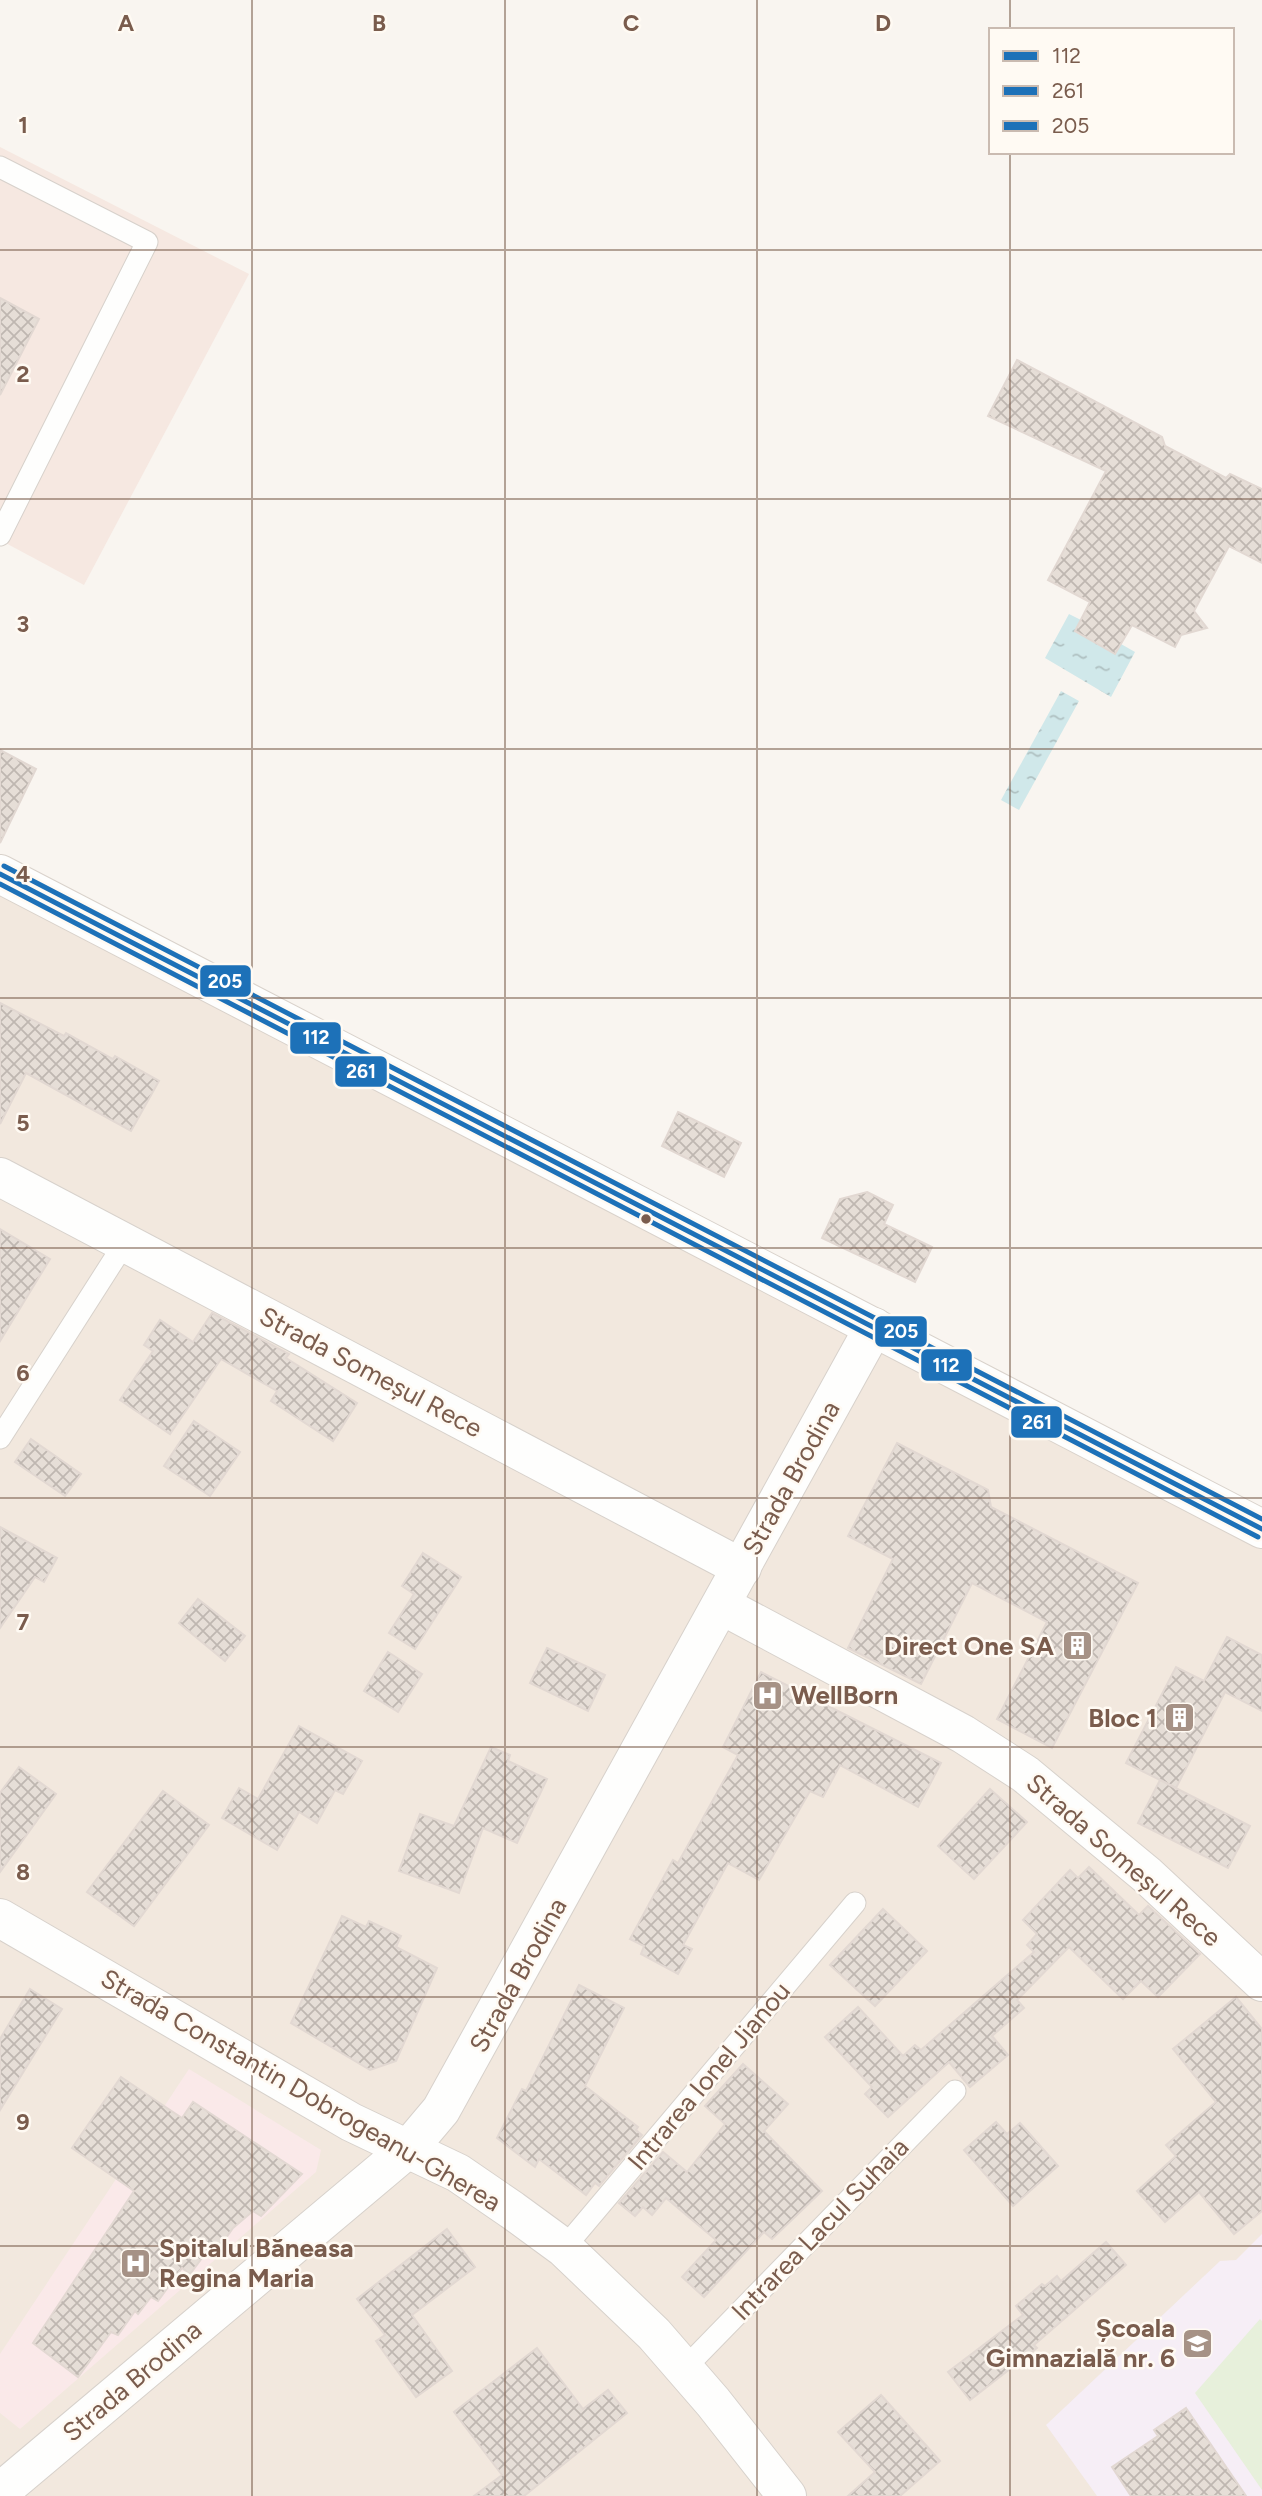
<svg xmlns="http://www.w3.org/2000/svg" width="1262" height="2496" font-family="Figtree,sans-serif">
<style>
.residential{fill:#f2e8de}
.commercial{fill:#f6e8e1}
.education{fill:#f6eef6}
.medical{fill:#fae9e9}
.garden{fill:#e7f0db}
.water{fill:url(#water-ripples)}
.building{fill:url(#building-cross-hatch);stroke:#e2d8d2;stroke-width:2}
.lines{fill:none;stroke-linecap:round;stroke-linejoin:round}
.lane-casing{stroke:#d7d1cb;stroke-width:23}
.street-casing{stroke:#d7d1cb;stroke-width:40}
.secondary-casing{stroke:#d9d2cb;stroke-width:40}
.lane{stroke:#fefefd;stroke-width:21}
.street{stroke:#fefefd;stroke-width:38}
.secondary{stroke:#fefefd;stroke-width:38}
.bus-1-casing{stroke:#fffaf3;stroke-width:10}
.bus-2-casing{stroke:#fffaf3;stroke-width:10}
.bus-3-casing{stroke:#fffaf3;stroke-width:10}
.bus-1{stroke:#1d71b8;stroke-width:5}
.bus-2{stroke:#1d71b8;stroke-width:5}
.bus-3{stroke:#1d71b8;stroke-width:5}
.grid{fill:none;stroke:#7a5c4d;stroke-width:2;stroke-opacity:0.55}
.bus-dot{fill:#7a5c4d;stroke:#fffaf3;stroke-width:2.5}
.labels{text-anchor:middle;dominant-baseline:central;stroke-width:5;stroke-linejoin:round;paint-order:stroke}
.street-label{font-size:26px;fill:#7a5c4d;stroke:#fffaf3}
.poi-label{font-size:26px;font-weight:bold;fill:#7a5c4d;stroke:#fffaf3;text-anchor:end}
.grid-label{font-size:23px;text-anchor:middle;font-weight:bold;fill:#7a5c4d;stroke:#fffaf3;stroke-width:5;stroke-linejoin:round;paint-order:stroke}
.line-badge{stroke:#fffaf3;stroke-width:2.5}
.badge-label{font-size:19px;text-anchor:middle;font-weight:bold;fill:#fff}
</style>
<defs>
<pattern id="water-ripples" width="26" height="14" patternUnits="userSpaceOnUse" patternTransform="scale(1.75)"><rect width="26" height="14" fill="#d0e8ea"/><path d="M2 4q2-2 4 0t4 0M15 11q2-2 4 0t4 0" fill="none" stroke="#aebfc0"/></pattern>
<pattern id="building-cross-hatch" width="8" height="8" patternUnits="userSpaceOnUse" patternTransform="scale(1.75)"><rect width="8" height="8" fill="#e6ded7"/><path d="M0 0l8 8M0 8l8-8" fill="none" stroke="#bfb7b1"/></pattern>
</defs>
<rect width="100%" height="100%" fill="#f9f5f0"/>
<polygon class="residential" points="0,874 1262,1529 1262,2496 0,2496"/>
<polygon class="commercial" points="0,147 249,274 84,585 0,540"/>
<polygon class="education" points="1262,2234 1262,2496 1097,2496 1046,2425 1220,2261 1236,2260"/>
<polygon class="medical" points="189,2069 321,2150 316,2172 20,2429 0,2413 0,2354"/>
<polygon class="garden" points="1260,2319 1262,2321 1262,2490 1195,2393"/>
<g class="water">
<polygon points="1069,614 1081,620 1075,631 1115,654 1121,644 1135,652 1111,697 1045,658"/>
<polygon points="1061,691 1079,701 1019,810 1001,800"/>
</g>
<g class="building">
<polygon points="0,298 39,319 0,395"/>
<polygon points="1017,360 1162,437 1165,446 1226,478 1230,474 1262,489 1262,563 1229,546 1194,611 1207,628 1181,635 1175,647 1132,625 1115,654 1075,631 1090,602 1048,580 1106,471 988,416"/>
<polygon points="0,750 36,769 0,843"/>
<polygon points="0,1003 64,1036 66,1033 113,1059 115,1056 159,1081 131,1131 26,1073 0,1124"/>
<polygon points="678,1112 741,1143 724,1177 662,1146"/>
<polygon points="867,1192 893,1205 884,1224 932,1247 915,1282 822,1238 840,1199"/>
<polygon points="0,1229 50,1259 0,1341"/>
<polygon points="212,1313 289,1354 286,1358 357,1403 333,1441 271,1401 277,1391 221,1359 170,1434 120,1400 153,1351 144,1345 160,1320 193,1342"/>
<polygon points="194,1421 240,1452 210,1496 164,1466"/>
<polygon points="31,1439 81,1474 65,1496 15,1462"/>
<polygon points="897,1443 988,1490 991,1507 1138,1583 1052,1748 997,1719 1047,1622 972,1583 921,1684 848,1648 893,1559 848,1536"/>
<polygon points="0,1527 57,1558 44,1582 35,1577 0,1628"/>
<polygon points="423,1553 461,1577 415,1649 389,1633 414,1594 402,1586"/>
<polygon points="198,1599 245,1636 225,1661 179,1623"/>
<polygon points="1227,1637 1262,1655 1262,1711 1225,1692 1176,1788 1126,1763 1176,1667 1204,1681"/>
<polygon points="547,1648 605,1675 588,1711 530,1683"/>
<polygon points="388,1652 422,1674 398,1712 364,1691"/>
<polygon points="761,1672 941,1763 918,1807 840,1765 823,1797 810,1791 759,1880 728,1863 683,1945 692,1949 678,1974 641,1954 644,1946 630,1939 673,1860 678,1863 738,1755 723,1747"/>
<polygon points="299,1726 362,1761 343,1794 335,1790 317,1823 299,1812 277,1850 222,1818 239,1788 258,1799"/>
<polygon points="491,1747 510,1755 508,1761 547,1779 517,1843 483,1828 459,1893 399,1871 420,1814 454,1826"/>
<polygon points="19,1767 56,1794 0,1872 0,1793"/>
<polygon points="1160,1780 1250,1826 1228,1868 1138,1823"/>
<polygon points="990,1789 1027,1822 974,1879 938,1846"/>
<polygon points="163,1791 209,1825 134,1926 87,1892"/>
<polygon points="1089,1867 1139,1915 1148,1906 1200,1954 1158,1997 1141,1981 1123,1999 1069,1947 1017,2000 1024,2008 992,2036 1008,2055 970,2087 949,2062 888,2117 865,2094 872,2087 825,2037 858,2007 903,2056 915,2045 921,2050 1034,1952 1027,1945 1037,1934 1023,1920 1070,1870 1078,1878"/>
<polygon points="883,1909 927,1951 875,2006 830,1965"/>
<polygon points="342,1916 366,1927 369,1921 401,1936 396,1947 437,1968 396,2061 370,2070 291,2023"/>
<polygon points="579,1985 624,2008 585,2086 638,2127 636,2130 642,2135 599,2186 595,2183 586,2195 539,2159 535,2167 497,2138 522,2089 526,2091"/>
<polygon points="30,1989 62,2009 0,2110 0,2039"/>
<polygon points="1236,1997 1262,2029 1262,2211 1234,2234 1199,2192 1165,2222 1137,2191 1176,2156 1166,2145 1216,2102 1173,2049"/>
<polygon points="743,2064 788,2104 764,2131 822,2191 772,2239 764,2232 704,2297 682,2277 716,2240 666,2198 652,2215 643,2207 635,2216 619,2203 663,2152 687,2172 725,2124 705,2106"/>
<polygon points="121,2077 182,2118 193,2102 302,2174 261,2216 253,2211 233,2228 214,2255 208,2250 190,2274 182,2268 158,2301 151,2297 138,2314 135,2311 118,2335 111,2332 78,2377 33,2343 134,2191 72,2148"/>
<polygon points="996,2122 1007,2134 1020,2123 1058,2166 1013,2206 964,2150"/>
<polygon points="447,2229 475,2267 412,2315 452,2371 416,2397 376,2341 385,2335 357,2299"/>
<polygon points="1106,2242 1126,2265 1034,2345 1037,2348 970,2400 948,2372 1023,2315 1016,2306 1042,2284 1045,2286 1057,2276 1061,2281"/>
<polygon points="537,2348 583,2409 608,2390 627,2413 524,2496 474,2496 502,2475 454,2412"/>
<polygon points="881,2395 940,2461 900,2496 848,2496 875,2472 838,2432"/>
<polygon points="1186,2408 1246,2496 1131,2496 1112,2467 1158,2436 1154,2430"/>
</g>
<g class="lines">
<defs>
<g id="lane">
<polyline points="0,167 147,242 0,535"/>
<polyline points="0,1438 124,1244"/>
<polyline points="564,2248 855,1903"/>
<polyline points="685,2368 955,2091"/>
</g>
<g id="street">
<polyline points="0,1177 742,1568"/>
<polyline points="721,1605 963,1734 1025,1774 1147,1875 1262,1982"/>
<polyline points="0,1918 351,2122 458,2173 512,2210 564,2248 654,2334 713,2402 787,2496"/>
<polyline points="0,2492 409,2148 441,2110 874,1327"/>
</g>
<polyline id="secondary" points="0,874 1262,1529"/>
</defs>
<use href="#lane" class="lane-casing"/>
<use href="#street" class="street-casing"/>
<use href="#secondary" class="secondary-casing"/>
<use href="#lane" class="lane"/>
<use href="#street" class="street"/>
<use href="#secondary" class="secondary"/>
<defs>
<polyline id="bus-1" points="0,874 1262,1529"/>
<polyline id="bus-2" points="0,884 1258,1537"/>
<polyline id="bus-3" points="4,866 1262,1519"/>
</defs>
<use href="#bus-1" class="bus-1-casing"/>
<use href="#bus-2" class="bus-2-casing"/>
<use href="#bus-3" class="bus-3-casing"/>
<use href="#bus-1" class="bus-1"/>
<use href="#bus-2" class="bus-2"/>
<use href="#bus-3" class="bus-3"/>
</g>
<path class="grid" d="M252 0V2496M505 0V2496M757 0V2496M1010 0V30M1010 152V2496M0 250H1262M0 499H1262M0 749H1262M0 998H1262M0 1248H1262M0 1498H1262M0 1747H1262M0 1997H1262M0 2246H1262"/>
<defs>
<symbol id="building-square" viewBox="-11 -11 22 22"><rect x="-9" y="-9" width="18" height="18" rx="4" fill="#a69286" stroke="#fffaf3"/><path d="M-4-6H4V6H1V3H-1V6H-4ZM-2.5-4.3h1.7v1.8h-1.7ZM.8-4.3h1.7v1.8H.8ZM-2.5-1h1.7V.8h-1.7ZM.8-1h1.7V.8H.8Z" fill="#fff"/></symbol>
<symbol id="hospital-square" viewBox="-11 -11 22 22"><rect x="-9" y="-9" width="18" height="18" rx="4" fill="#a69286" stroke="#fffaf3"/><path d="M-5-5h3v3.5h4V-5h3V5h-3V1.5h-4V5h-3Z" fill="#fff"/></symbol>
<symbol id="school-square" viewBox="-11 -11 22 22"><rect x="-9" y="-9" width="18" height="18" rx="4" fill="#a69286" stroke="#fffaf3"/><path d="M0-5L7-2L0 1L-7-2ZM-4 1L0 2.5L4 1V4Q0 6-4 4Z" fill="#fff"/></symbol>
</defs>
<g fill-rule="evenodd">
<use href="#building-square" x="1060" y="1628" width="35" height="35"/>
<use href="#hospital-square" x="750" y="1678" width="35" height="35"/>
<use href="#building-square" x="1162" y="1700" width="35" height="35"/>
<use href="#hospital-square" x="118" y="2246" width="35" height="35"/>
<use href="#school-square" x="1180" y="2326" width="35" height="35"/>
</g>
<circle class="bus-dot" cx="646" cy="1219" r="6"/>
<g class="labels">
<g class="street-label">
<text transform="translate(371 1372) rotate(28)">Strada Someșul Rece</text>
<text transform="translate(791 1478) rotate(-61)">Strada Brodina</text>
<text transform="translate(1124 1860) rotate(41)">Strada Someșul Rece</text>
<text transform="translate(518 1975) rotate(-61)">Strada Brodina</text>
<text transform="translate(709 2076) rotate(-50)">Intrarea Ionel Jianou</text>
<text transform="translate(301 2090) rotate(30)">Strada Constantin Dobrogeanu-Gherea</text>
<text transform="translate(820 2229) rotate(-46)">Intrarea Lacul Suhaia</text>
<text transform="translate(132 2381) rotate(-40)">Strada Brodina</text>
</g>
<g class="poi-label">
<text x="1054" y="1646">Direct One SA</text>
<text x="791" y="1695" text-anchor="start">WellBorn</text>
<text x="1157" y="1718">Bloc 1</text>
<text x="159" y="2248" text-anchor="start">Spitalul Băneasa<tspan x="159" dy="30">Regina Maria</tspan></text>
<text x="1175" y="2328">Școala<tspan x="1175" dy="30">Gimnazială nr. 6</tspan></text>
</g>
</g>
<g class="grid-label">
<text x="126" y="31">A</text>
<text x="379" y="31">B</text>
<text x="631" y="31">C</text>
<text x="883" y="31">D</text>
<text x="23" y="133">1</text>
<text x="23" y="382">2</text>
<text x="23" y="632">3</text>
<text x="23" y="882">4</text>
<text x="23" y="1131">5</text>
<text x="23" y="1381">6</text>
<text x="23" y="1630">7</text>
<text x="23" y="1880">8</text>
<text x="23" y="2130">9</text>
</g>
<g class="line-badge">
<rect x="199" y="964" width="53" height="34" rx="7" fill="#1d71b8"/>
<rect x="289" y="1021" width="53" height="34" rx="7" fill="#1d71b8"/>
<rect x="334" y="1055" width="54" height="33" rx="7" fill="#1d71b8"/>
<rect x="874" y="1315" width="54" height="33" rx="7" fill="#1d71b8"/>
<rect x="920" y="1348" width="53" height="34" rx="7" fill="#1d71b8"/>
<rect x="1010" y="1405" width="53" height="34" rx="7" fill="#1d71b8"/>
</g>
<g class="badge-label">
<text x="225" y="988">205</text>
<text x="316" y="1044">112</text>
<text x="361" y="1078">261</text>
<text x="901" y="1338">205</text>
<text x="946" y="1372">112</text>
<text x="1037" y="1429">261</text>
</g>
<rect x="989" y="28" width="245" height="126" fill="#fffaf3" stroke="#cabbb1" stroke-width="2"/>
<rect x="1003" y="51" width="35" height="10" fill="#1d71b8" stroke="#cabbb1" stroke-width="2"/>
<text x="1052" y="63" font-size="21" fill="#7a5c4d">112</text>
<rect x="1003" y="86" width="35" height="10" fill="#1d71b8" stroke="#cabbb1" stroke-width="2"/>
<text x="1052" y="98" font-size="21" fill="#7a5c4d">261</text>
<rect x="1003" y="121" width="35" height="10" fill="#1d71b8" stroke="#cabbb1" stroke-width="2"/>
<text x="1052" y="133" font-size="21" fill="#7a5c4d">205</text>
</svg>
